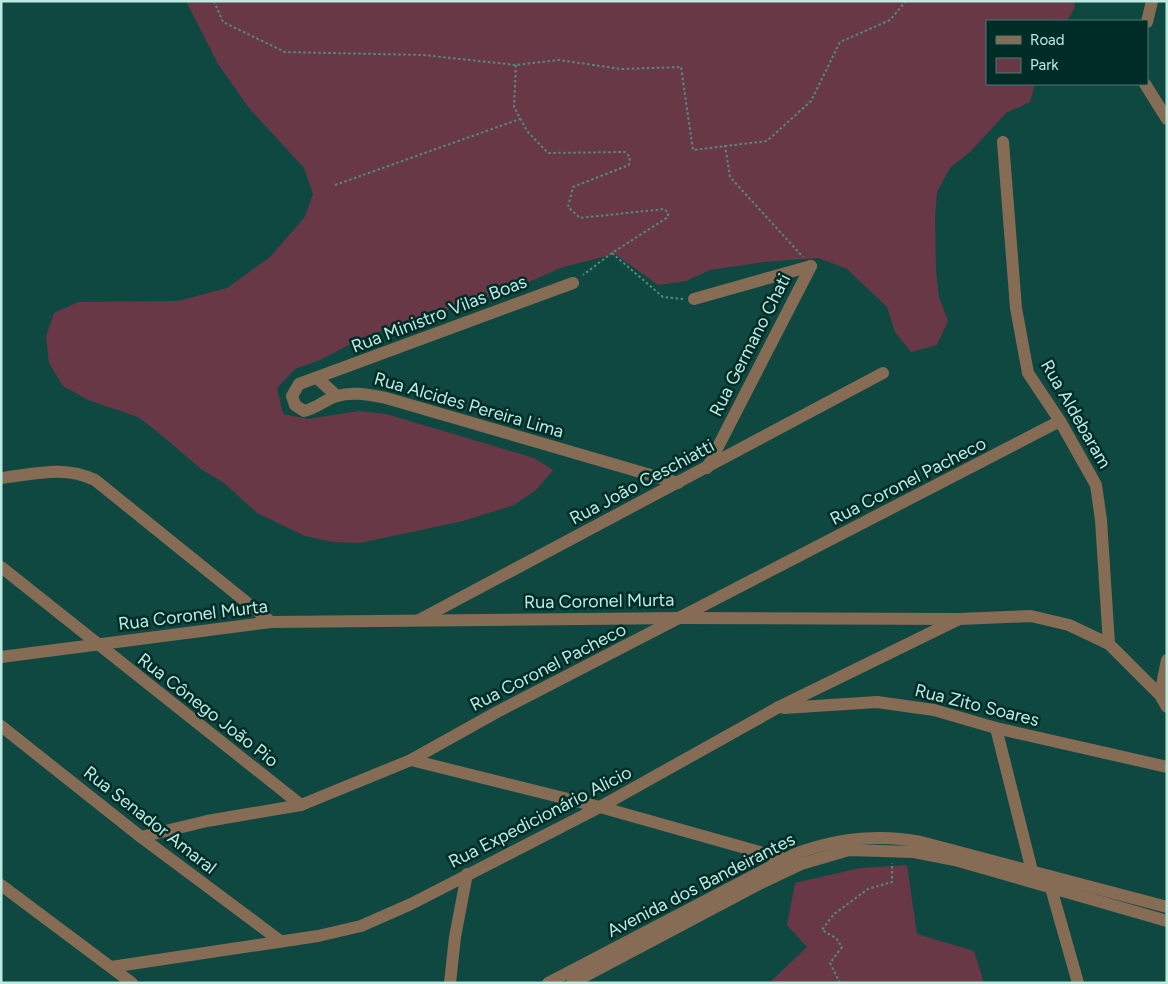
<svg xmlns="http://www.w3.org/2000/svg" width="1168" height="984" font-family="Figtree,sans-serif">
<style>
.green{fill:#693846}
.lines{fill:none;stroke-linecap:round;stroke-linejoin:round}
.path{stroke:#548980;stroke-width:2;stroke-dasharray:2.5 2.5;stroke-linecap:butt}
.minor{stroke:#866c55;stroke-width:12}
.labels{text-anchor:middle;dominant-baseline:central;stroke-width:5;stroke-linejoin:round;paint-order:stroke}
.street-label{font-size:18px;fill:#bceae1;stroke:#002c27}
</style>
<rect width="100%" height="100%" fill="#0f4840"/>
<g class="green">
<polygon points="186,1 1075,1 1074,9 1067,21 987,21 987,84 1035,84 1030,102 1006,113 971,151 950,168 937,192 935,218 936,271 939,297 948,321 937,345 911,352 895,332 887,307 847,269 818,258 764,262 710,270 686,281 658,285 615,254 563,267 513,289 366,336 320,360 295,369 277,388 283,414 308,419 359,411 386,414 534,458 553,470 536,490 514,505 463,521 360,543 333,542 305,536 257,513 224,483 201,469 159,433 138,417 88,400 63,386 49,363 46,337 54,313 78,302 178,301 227,288 270,257 304,218 313,194 304,168 249,108 218,64"/>
<polygon points="907,865 917,934 974,951 984,983 769,983 807,947 787,925 795,883 860,868"/>
</g>
<g class="lines">
<g class="path">
<polyline points="214,1 223,22 285,52 423,55 516,65 559,60 621,69 681,67 693,150 767,141 811,101 840,42 890,20 906,1"/>
<polyline points="516,65 514,107 527,131 548,153 625,152 630,157 629,165 573,187 568,207 580,218 664,209 668,212 668,217 612,253 583,275"/>
<polyline points="725,145 730,177 803,257"/>
<polyline points="335,185 520,119"/>
<polyline points="612,253 663,297 683,299"/>
<polyline points="840,983 830,963 842,947 836,938 822,930 834,914 868,889 892,882 892,863"/>
</g>
<g class="minor">
<polyline points="1147,22 1152,1"/>
<polyline points="1145,84 1167,119"/>
<polyline points="1003,142 1016,308 1028,373 1060,421 1096,485 1101,520 1109,644"/>
<path d="M573 283 299 384 292 396 295 405 304 411C317 408 326 399 337 396 353 391 370 395 386 398L678 483"/>
<polyline points="694,299 811,266"/>
<polyline points="317,378 337,396"/>
<polyline points="707,468 811,266"/>
<path d="M1 478C35 474 64 465 95 480L271 622"/>
<polyline points="1,567 301,805"/>
<polyline points="419,620 883,373"/>
<polyline points="1,657 271,622 682,618 959,619 1031,616 1069,625 1109,644 1160,695 1167,707"/>
<polyline points="1160,695 1167,660"/>
<polyline points="784,708 877,702 934,710 996,728 1167,767"/>
<polyline points="1,726 141,837 279,940"/>
<polyline points="996,728 1032,871"/>
<polyline points="411,760 600,807 788,860"/>
<polyline points="141,837 207,821 301,805 411,760 497,712 1060,421"/>
<polyline points="1,885 132,983"/>
<polyline points="1051,888 1078,983"/>
<polyline points="111,967 318,936 361,926 411,904 600,807 777,708 957,620"/>
<polyline points="450,983 455,937 467,874"/>
<path d="M548 983 795 854C835 839 879 834 921 842L1167 907"/>
<polyline points="572,983 761,883 801,864 849,850 914,852 955,860 1167,921"/>
</g>
</g>
<g class="labels">
<g class="street-label">
<text transform="translate(439 314) rotate(-21)">Rua Ministro Vilas Boas</text>
<text transform="translate(750 345) rotate(-63)">Rua Germano Chati</text>
<text transform="translate(469 405) rotate(16)">Rua Alcides Pereira Lima</text>
<text transform="translate(1076 414) rotate(60)">Rua Aldebaram</text>
<text transform="translate(908 481) rotate(-27)">Rua Coronel Pacheco</text>
<text transform="translate(642 482) rotate(-28)">Rua João Ceschiatti</text>
<text transform="translate(599 601) rotate(-1)">Rua Coronel Murta</text>
<text transform="translate(193 615) rotate(-7)">Rua Coronel Murta</text>
<text transform="translate(548 667) rotate(-27)">Rua Coronel Pacheco</text>
<text transform="translate(977 705) rotate(14)">Rua Zito Soares</text>
<text transform="translate(208 710) rotate(38)">Rua Cônego João Pio</text>
<text transform="translate(540 817) rotate(-27)">Rua Expedicionário Alicio</text>
<text transform="translate(150 820) rotate(38)">Rua Senador Amaral</text>
<text transform="translate(701 885) rotate(-27)">Avenida dos Bandeirantes</text>
</g>
</g>
<rect width="1168" height="984" fill="none" stroke="#bceae1" stroke-width="5"/>
<rect x="986" y="20" width="162" height="65" fill="#002c27" stroke="#4b7871"/>
<rect x="996" y="36" width="25" height="8" fill="#866c55" stroke="#4b7871"/>
<text x="1030" y="45" font-size="15" fill="#bceae1">Road</text>
<rect x="996" y="58" width="25" height="15" fill="#693846" stroke="#4b7871"/>
<text x="1030" y="70" font-size="15" fill="#bceae1">Park</text>
</svg>
